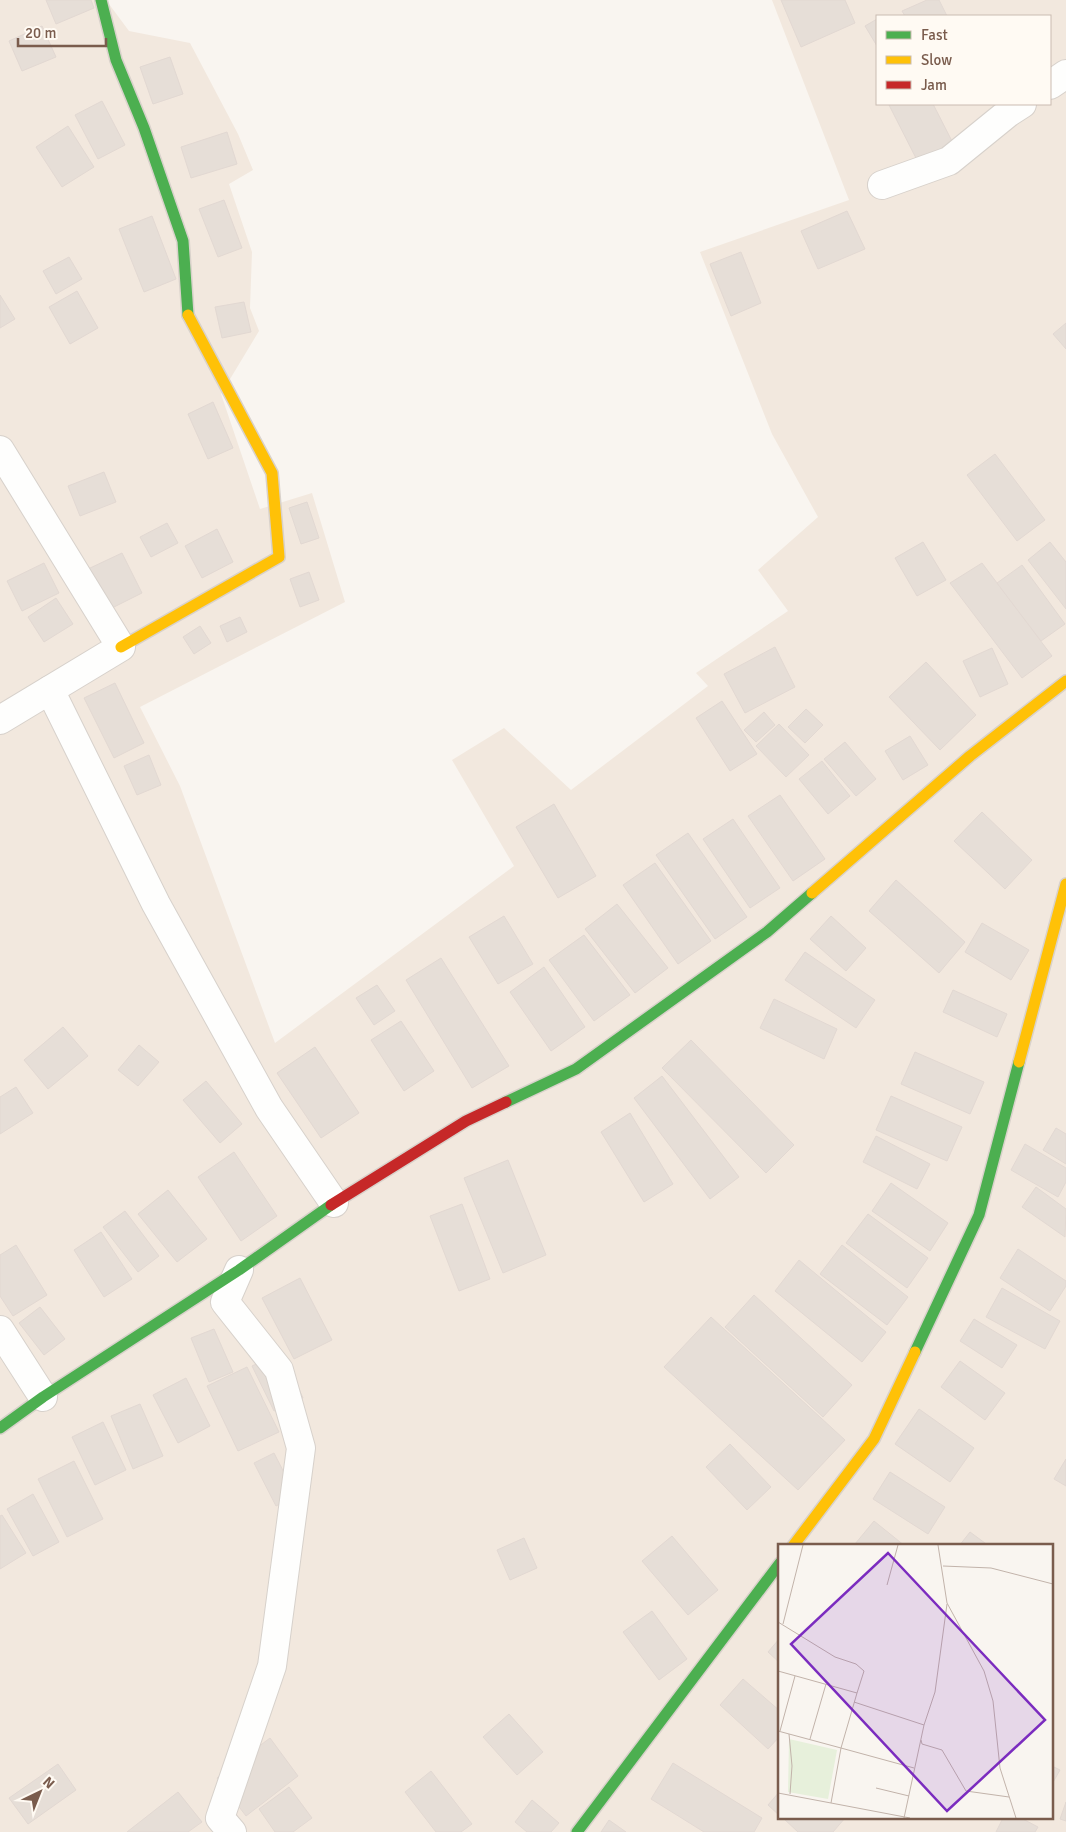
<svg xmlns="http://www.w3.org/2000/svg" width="1066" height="1832" font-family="Signika,sans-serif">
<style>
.residential{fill:#f2e8de;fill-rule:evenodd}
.building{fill:#e6ded7;stroke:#e2d8d2}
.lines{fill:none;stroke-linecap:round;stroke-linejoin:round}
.street-casing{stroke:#d7d1cb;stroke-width:30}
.fast-casing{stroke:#d9d2cb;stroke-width:14}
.slow-casing{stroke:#d9d2cb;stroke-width:14}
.jam-casing{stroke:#d9d2cb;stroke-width:14}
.street{stroke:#fefefd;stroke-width:28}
.fast{stroke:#4caf50;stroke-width:11}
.slow{stroke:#ffc107;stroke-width:11}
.jam{stroke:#c62828;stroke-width:11}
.inset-road{fill:none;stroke:#c2b3aa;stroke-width:1}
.view{fill:#7b2cbf;fill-opacity:0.15;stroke:#7b2cbf;stroke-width:2.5}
.inset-edge{fill:none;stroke:#7a5c4d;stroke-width:2.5}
</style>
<rect width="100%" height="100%" fill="#f9f5f0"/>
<path class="residential" d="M0 0H106L129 31 190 43 238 134 253 170 229 184 252 252 250 308 259 331 221 394 260 509 312 493 345 602 140 707 180 786 275 1043 514 866 452 760 504 728 571 790 708 686 696 673 788 611 758 570 818 517 772 434 700 252 849 200 772 0H1066V1832H0ZM877 16H1050V104H877ZM780 1546H1052V1818H780Z"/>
<g class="building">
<polygon points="46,0 91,0 94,8 56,24"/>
<polygon points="781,0 845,0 855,23 801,47"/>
<polygon points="927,0 939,0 947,16 905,16 902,11"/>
<polygon points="877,19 877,46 865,26"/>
<polygon points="42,26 56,57 22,71 9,41"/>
<polygon points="170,57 183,94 153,104 140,67"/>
<polygon points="102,101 125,145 98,159 75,115"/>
<polygon points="892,104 933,104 955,147 919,164 889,105"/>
<polygon points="68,126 94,167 62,187 36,147"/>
<polygon points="227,132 237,164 191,178 181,147"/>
<polygon points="224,200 242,248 218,257 199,209"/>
<polygon points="847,211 865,249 818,269 801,231"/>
<polygon points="152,216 176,279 144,292 119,229"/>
<polygon points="741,252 761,303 731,316 710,264"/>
<polygon points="69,257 82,279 56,294 43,271"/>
<polygon points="77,291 98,328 70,344 49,307"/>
<polygon points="0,295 15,319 0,328"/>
<polygon points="244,302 251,332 222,338 215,307"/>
<polygon points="1066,323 1066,349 1053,334"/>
<polygon points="213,402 233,448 208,459 188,414"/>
<polygon points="995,454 1045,520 1017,541 967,475"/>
<polygon points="104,472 116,502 80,516 68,486"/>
<polygon points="307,502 319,538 301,544 289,508"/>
<polygon points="167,523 178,543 151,557 140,537"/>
<polygon points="217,529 233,562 202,578 185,546"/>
<polygon points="923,542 946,580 917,596 895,558"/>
<polygon points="1050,542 1066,562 1066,609 1028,560"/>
<polygon points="122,553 142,593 108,610 88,569"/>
<polygon points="44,563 59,593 22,611 7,581"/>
<polygon points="982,563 1052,656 1022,678 950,583"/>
<polygon points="1022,565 1065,624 1041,641 997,583"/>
<polygon points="309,572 319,600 300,607 290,579"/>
<polygon points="56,598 73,624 44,642 28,617"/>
<polygon points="240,617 247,632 227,642 220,626"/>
<polygon points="200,626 211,643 194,654 183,637"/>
<polygon points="775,647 795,687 745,713 724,674"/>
<polygon points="992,648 1008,684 980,697 963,661"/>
<polygon points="926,662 976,715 940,750 889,697"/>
<polygon points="115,683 144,743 114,758 84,698"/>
<polygon points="722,701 757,754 730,771 696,718"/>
<polygon points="806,709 823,725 805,743 788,727"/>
<polygon points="764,712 775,725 756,742 744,730"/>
<polygon points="779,724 809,755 786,777 756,746"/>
<polygon points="910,736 928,765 903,780 885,751"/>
<polygon points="845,742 876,779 856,796 824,759"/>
<polygon points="149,755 161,785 137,795 124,766"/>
<polygon points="822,761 850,796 828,814 799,779"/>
<polygon points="780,795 825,859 793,881 748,816"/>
<polygon points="554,804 596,876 558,898 516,827"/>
<polygon points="982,812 1032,860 1005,889 954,841"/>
<polygon points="733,819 780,888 750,908 703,839"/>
<polygon points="688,833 747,917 715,939 656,855"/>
<polygon points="655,863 711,941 678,964 623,885"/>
<polygon points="896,880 965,942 939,973 869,911"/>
<polygon points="617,904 668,968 635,993 585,929"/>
<polygon points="504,916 533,964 498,984 469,937"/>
<polygon points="831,916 866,948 846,971 810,939"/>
<polygon points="982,923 1029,950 1011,980 965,952"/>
<polygon points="584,935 630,995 594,1021 549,960"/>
<polygon points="805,952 875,1000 856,1028 785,980"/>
<polygon points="441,958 509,1066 472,1088 406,980"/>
<polygon points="544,967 585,1027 551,1051 510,992"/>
<polygon points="377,985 395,1011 374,1025 356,998"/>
<polygon points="953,990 1007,1014 997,1037 943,1012"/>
<polygon points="774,999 837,1029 824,1059 760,1028"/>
<polygon points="401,1021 434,1071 404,1091 371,1040"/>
<polygon points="63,1027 88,1056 48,1089 24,1060"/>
<polygon points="691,1040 794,1145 766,1173 662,1068"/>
<polygon points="139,1045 159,1062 138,1086 118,1070"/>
<polygon points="315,1047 359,1113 321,1138 277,1073"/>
<polygon points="915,1052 984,1082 970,1114 901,1084"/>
<polygon points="662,1076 739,1177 710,1199 634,1098"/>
<polygon points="206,1081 242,1124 220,1143 183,1100"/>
<polygon points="16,1087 33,1113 0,1134 0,1097"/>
<polygon points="891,1096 962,1127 947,1161 876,1130"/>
<polygon points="630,1113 673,1184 644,1202 601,1132"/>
<polygon points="1056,1128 1066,1134 1066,1164 1043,1150"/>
<polygon points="876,1136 930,1164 917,1189 863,1162"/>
<polygon points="1025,1144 1066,1168 1066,1182 1058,1197 1011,1170"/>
<polygon points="234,1152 277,1216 241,1241 198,1177"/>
<polygon points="508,1160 546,1255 503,1273 464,1178"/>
<polygon points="891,1183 948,1223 930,1251 872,1211"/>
<polygon points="1036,1187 1066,1209 1065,1237 1022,1207"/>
<polygon points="168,1190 207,1239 177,1262 138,1214"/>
<polygon points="462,1204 490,1279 459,1291 430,1216"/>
<polygon points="125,1211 159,1256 138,1272 103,1227"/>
<polygon points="868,1214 928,1258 907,1288 846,1243"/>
<polygon points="101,1232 132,1279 104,1297 74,1250"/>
<polygon points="16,1245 47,1295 13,1316 0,1296 0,1255"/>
<polygon points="842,1245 908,1297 887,1325 820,1274"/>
<polygon points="1018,1249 1066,1281 1066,1286 1050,1311 1000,1278"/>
<polygon points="799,1260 886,1332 862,1362 775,1291"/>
<polygon points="300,1278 332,1340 294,1359 262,1298"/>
<polygon points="1002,1288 1060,1321 1045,1349 986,1317"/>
<polygon points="754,1295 852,1385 823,1417 725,1327"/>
<polygon points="40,1307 65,1339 44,1355 19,1323"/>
<polygon points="711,1317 845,1440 798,1490 664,1367"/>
<polygon points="974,1319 1017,1345 1002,1368 960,1341"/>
<polygon points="214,1329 233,1372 209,1382 191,1338"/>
<polygon points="282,1352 303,1398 274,1411 252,1366"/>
<polygon points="960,1361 1005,1393 985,1420 941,1387"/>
<polygon points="247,1367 279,1432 238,1451 207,1386"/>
<polygon points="186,1378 210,1426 178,1443 153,1395"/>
<polygon points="140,1404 163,1456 133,1469 111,1416"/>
<polygon points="919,1409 974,1448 950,1482 895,1444"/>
<polygon points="103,1422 126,1470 95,1485 72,1437"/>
<polygon points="730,1444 771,1487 747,1510 706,1467"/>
<polygon points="274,1453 296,1496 276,1506 254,1463"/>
<polygon points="1066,1459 1066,1486 1054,1479"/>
<polygon points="74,1461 103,1519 67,1537 38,1479"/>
<polygon points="890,1472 945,1507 928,1534 873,1499"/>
<polygon points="33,1494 59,1542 33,1556 7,1509"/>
<polygon points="2,1515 26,1553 0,1569 0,1516"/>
<polygon points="874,1521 905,1546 857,1546 855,1544"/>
<polygon points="970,1532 989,1546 959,1546"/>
<polygon points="672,1536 718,1590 688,1615 642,1561"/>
<polygon points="524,1538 537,1568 510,1580 497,1550"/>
<polygon points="652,1611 687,1659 659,1680 623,1632"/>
<polygon points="780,1638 780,1663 768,1652"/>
<polygon points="743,1679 780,1711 780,1736 768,1749 720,1705"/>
<polygon points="509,1714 543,1752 517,1775 483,1737"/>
<polygon points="270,1738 298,1776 246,1816 217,1778"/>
<polygon points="673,1763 762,1818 754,1832 704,1832 651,1799"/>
<polygon points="58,1764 76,1790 28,1824 9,1798"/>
<polygon points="1052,1766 1060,1770 1052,1784"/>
<polygon points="431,1771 472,1824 461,1832 436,1832 405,1792"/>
<polygon points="289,1787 312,1818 293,1832 275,1832 259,1809"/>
<polygon points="780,1791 780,1816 768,1805"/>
<polygon points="178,1792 202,1822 188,1832 127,1832"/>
<polygon points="532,1800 559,1823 551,1832 527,1832 515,1822"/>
<polygon points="1066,1802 1066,1821 1060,1819"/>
<polygon points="783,1818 845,1818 833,1832 798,1832"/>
<polygon points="1003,1818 1021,1818 1038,1827 1035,1832 996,1832"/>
<polygon points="609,1820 626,1832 601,1832"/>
</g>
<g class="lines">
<defs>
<g id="street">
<polyline points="1050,85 1066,74"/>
<polyline points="882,185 949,161 1008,113 1022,104"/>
<polyline points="0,450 121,647 0,720"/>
<polyline points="50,690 156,904 269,1108 334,1203"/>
<polyline points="0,1330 43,1397"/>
<polyline points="232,1832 220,1818 272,1666 301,1448 279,1370 225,1302 239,1270"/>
</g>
<g id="fast">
<polyline points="101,0 116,60 144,128 183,241 188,315"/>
<polyline points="506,1102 576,1069 767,932 812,893"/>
<polyline points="915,1352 979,1215 1019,1062"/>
<polyline points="0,1428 43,1397 239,1270 331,1205"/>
<polyline points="577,1832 780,1563"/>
</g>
<g id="slow">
<polyline points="121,647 279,557 272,473 188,315"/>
<polyline points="812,893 970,756 1066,681"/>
<polyline points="1019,1062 1066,884"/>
<polyline points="793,1546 874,1439 915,1352"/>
</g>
<polyline id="jam" points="331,1205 466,1121 506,1102"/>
</defs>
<use href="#street" class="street-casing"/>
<use href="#fast" class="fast-casing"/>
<use href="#slow" class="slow-casing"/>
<use href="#jam" class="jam-casing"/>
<use href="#street" class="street"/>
<use href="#fast" class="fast"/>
<use href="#slow" class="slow"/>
<use href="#jam" class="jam"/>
</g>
<g transform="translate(778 1544)">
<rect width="275" height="275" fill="#f9f5f0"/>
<path d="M11 195 59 206 50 255 10 248Z" fill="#e7f0db"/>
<path class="inset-road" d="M160 1 169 59 206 127 215 157 222 224 238 274M165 22 213 24 275 40M109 41 120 1M0 78 57 113 78 120 86 127 79 149M5 80 25 1M0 127 79 149 63 204 136 224M76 158 146 181M0 187 63 204 53 259 0 249M2 187 17 132M11 190 14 222 12 250M32 195 48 140M143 196 144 200 164 206 188 247 231 253M98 244 131 252M53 259 132 274M126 274 146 181 157 148 169 60"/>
<path class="view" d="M110 9 267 176 169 267 13 100Z"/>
<rect width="275" height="275" class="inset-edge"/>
</g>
<rect x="876" y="15" width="175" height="90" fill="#fffaf3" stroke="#cabbb1"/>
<rect x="886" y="31" width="25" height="8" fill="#4caf50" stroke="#cabbb1"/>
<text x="921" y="40" font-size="15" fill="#7a5c4d">Fast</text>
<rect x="886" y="56" width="25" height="8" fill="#ffc107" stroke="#cabbb1"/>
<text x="921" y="65" font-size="15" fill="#7a5c4d">Slow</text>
<rect x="886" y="81" width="25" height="8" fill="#c62828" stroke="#cabbb1"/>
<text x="921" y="90" font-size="15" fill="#7a5c4d">Jam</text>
<g transform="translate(40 1792) rotate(43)" stroke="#fffaf3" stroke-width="4" paint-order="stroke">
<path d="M0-4L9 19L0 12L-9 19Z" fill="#7a5c4d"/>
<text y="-8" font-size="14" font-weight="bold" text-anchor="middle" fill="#7a5c4d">N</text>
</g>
<path d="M18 38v8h88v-8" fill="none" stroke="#7a5c4d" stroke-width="2.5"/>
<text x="25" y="38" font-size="15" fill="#7a5c4d" stroke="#fffaf3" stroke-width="4" paint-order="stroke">20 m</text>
</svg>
